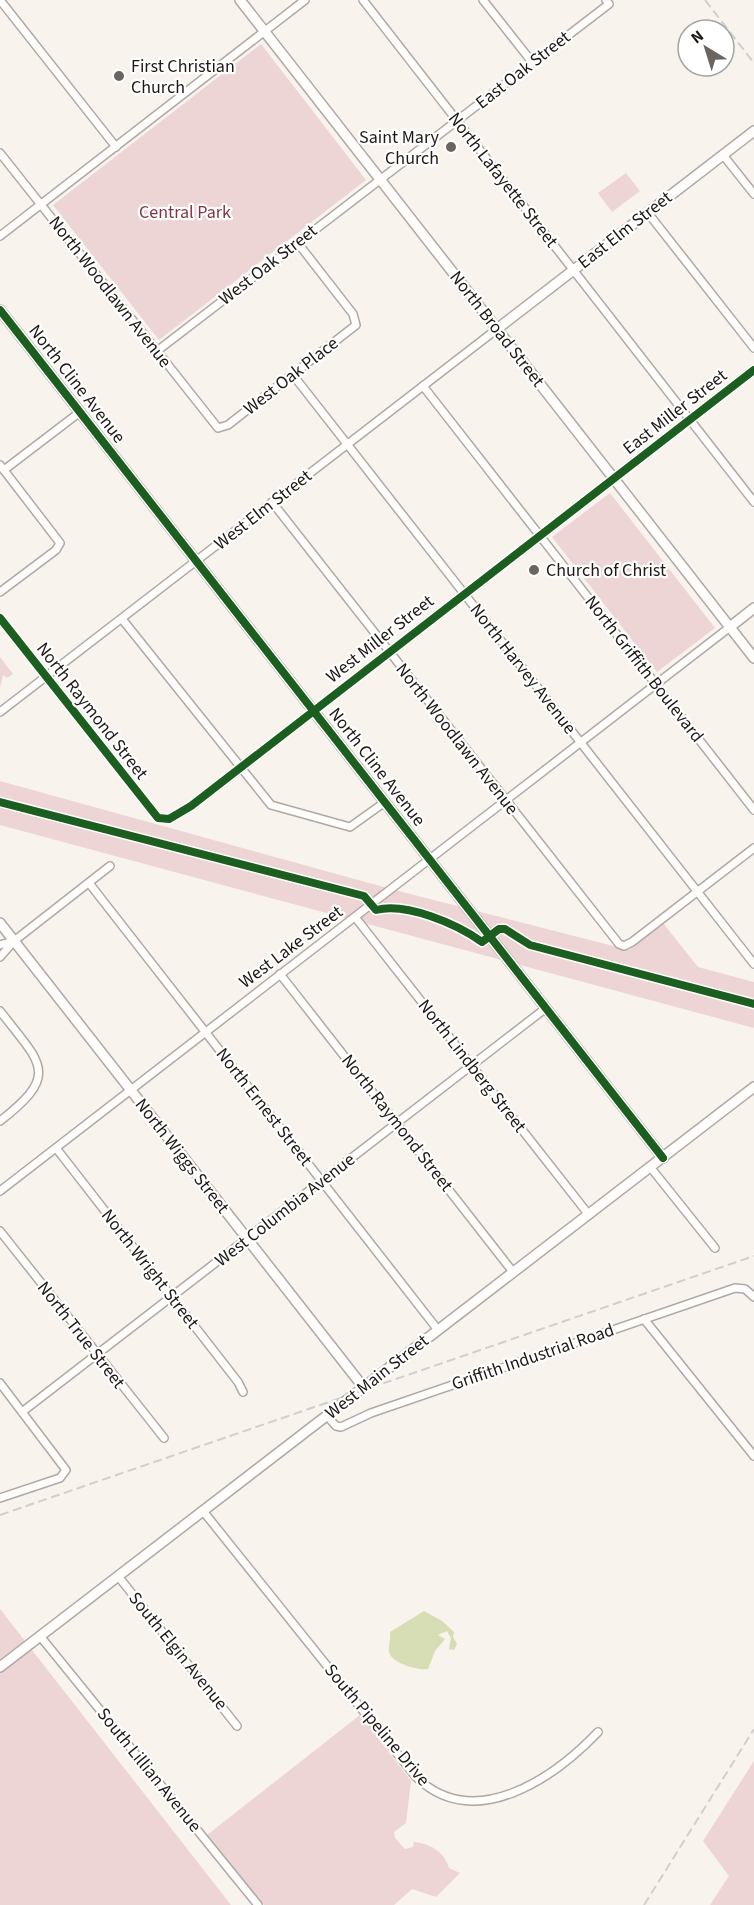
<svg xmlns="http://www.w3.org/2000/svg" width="754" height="1905" font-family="'Source Sans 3',sans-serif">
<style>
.green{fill:#eed5d5}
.water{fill:#d7ddb4}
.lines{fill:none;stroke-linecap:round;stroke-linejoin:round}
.minor-casing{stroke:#aea9a4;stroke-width:10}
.tertiary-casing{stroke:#aea9a4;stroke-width:12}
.minor{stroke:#fefdfc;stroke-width:7}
.tertiary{stroke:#fefdfc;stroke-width:9}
.rail{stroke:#d1cfce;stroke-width:2;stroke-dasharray:9 4.5;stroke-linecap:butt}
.cycleway-casing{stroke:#fff;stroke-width:11}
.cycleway{stroke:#1b5e20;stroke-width:8}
.poi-dot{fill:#6a6560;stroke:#fff;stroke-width:2}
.labels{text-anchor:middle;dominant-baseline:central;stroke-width:4.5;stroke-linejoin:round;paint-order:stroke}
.poi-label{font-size:18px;fill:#1d1814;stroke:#fff;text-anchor:start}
.street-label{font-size:18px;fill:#1d1814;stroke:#fff}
.park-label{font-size:18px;fill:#813645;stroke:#fff}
</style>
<rect width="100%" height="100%" fill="#f9f3ed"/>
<g class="green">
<polygon points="261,44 366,180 159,340 53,205"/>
<polygon points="626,173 640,191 612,212 598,193"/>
<polygon points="610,493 715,628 657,672 552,537"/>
<polygon points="0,657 13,674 7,678 3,675 0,688"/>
<polygon points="0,781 391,889 629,950 663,923 698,967 754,982 754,1028 0,825"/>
<polygon points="0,1609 231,1905 0,1905"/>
<path d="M360 1715 411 1781 406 1823 394 1832 395 1838 405 1849 413 1847 414 1842C429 1843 445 1852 449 1868L460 1873 436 1897 412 1889 394 1905H264L207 1835Z"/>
<polygon points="754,1761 754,1905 710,1905 729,1876 703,1841"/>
</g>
<path class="water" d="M424 1611 442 1621 454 1632 453 1637 457 1644 454 1650 449 1649 451 1638 447 1631 438 1635 445 1639 435 1651 428 1669C419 1671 391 1663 389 1652 388 1646 391 1639 390 1632Z"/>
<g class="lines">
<defs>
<g id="minor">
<polyline points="0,0 116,147"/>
<polyline points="363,0 754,502"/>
<polyline points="483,0 532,62"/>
<polyline points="0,153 218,428 228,425 356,325 353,314 297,242"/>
<polyline points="723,155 754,194"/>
<polyline points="648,213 754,348"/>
<polyline points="0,236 305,0"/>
<polyline points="157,351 609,4 606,0"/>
<polyline points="293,375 754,964"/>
<polyline points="423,386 754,810"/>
<polyline points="0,465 60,543 56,550 0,592"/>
<polyline points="4,470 80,412"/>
<polyline points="272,502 619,944 624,946 632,942 754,848"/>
<polyline points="0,618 158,818 169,819 191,806 754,370"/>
<polyline points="122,619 271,805 350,827 385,802"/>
<polyline points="0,712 497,329"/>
<polyline points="89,883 438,1330"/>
<polyline points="355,917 589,1215"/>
<polyline points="0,945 14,941"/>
<polyline points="0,957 14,941 110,866"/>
<polyline points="280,974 513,1272"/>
<path d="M0 1011C41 1064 61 1074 0 1121"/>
<polyline points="56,1148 238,1382 243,1392"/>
<polyline points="651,1168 715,1248"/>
<polyline points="0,1191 730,627"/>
<polyline points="0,1231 164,1438"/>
<polyline points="644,1319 754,1456"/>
<polyline points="0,1383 66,1470 60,1478 0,1498"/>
<polyline points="22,1412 546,1008"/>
<polyline points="327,1416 336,1426 341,1427 371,1413 735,1288 745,1289 754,1297"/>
<path d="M203 1511 416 1777C474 1833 553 1779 598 1732"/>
<polyline points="118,1576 237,1726"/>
<polyline points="40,1636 258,1905"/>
</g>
<g id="tertiary">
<polyline points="240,0 754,658"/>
<polyline points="0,310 663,1158"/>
<polyline points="497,329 754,131"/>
<polyline points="730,627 754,608"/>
<polyline points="0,923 364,1388"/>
<polyline points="0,1667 754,1087"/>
</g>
</defs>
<use href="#minor" class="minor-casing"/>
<use href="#tertiary" class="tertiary-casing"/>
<use href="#minor" class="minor"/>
<use href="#tertiary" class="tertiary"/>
<g class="rail">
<polyline points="705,0 754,63"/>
<polyline points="0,1515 754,1256"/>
<polyline points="644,1905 754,1729"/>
</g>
<defs>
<g id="cycleway">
<polyline points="0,310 663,1158"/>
<polyline points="0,618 158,818 169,819 191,806 754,370"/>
<path d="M0 802 364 896 376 910C406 902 457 924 482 942L499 929H505L530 945 754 1004"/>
</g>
</defs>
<use href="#cycleway" class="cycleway-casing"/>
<use href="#cycleway" class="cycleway"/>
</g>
<g class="poi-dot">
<circle cx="119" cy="76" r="6"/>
<circle cx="451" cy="147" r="6"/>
<circle cx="534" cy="570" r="6"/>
</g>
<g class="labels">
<g class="poi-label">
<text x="131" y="66">First Christian<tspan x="131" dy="21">Church</tspan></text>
<text x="439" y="137" text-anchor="end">Saint Mary<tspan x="439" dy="21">Church</tspan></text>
<text x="546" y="570">Church of Christ</text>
</g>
<g class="street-label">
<text transform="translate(523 70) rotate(-38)">East Oak Street</text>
<text transform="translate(503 180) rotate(52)">North Lafayette Street</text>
<text transform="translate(625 230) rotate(-38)">East Elm Street</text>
<text transform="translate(268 265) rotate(-38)">West Oak Street</text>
<text transform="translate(110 292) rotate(52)">North Woodlawn Avenue</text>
<text transform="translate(497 329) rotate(52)">North Broad Street</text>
<text transform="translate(291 376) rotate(-38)">West Oak Place</text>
<text transform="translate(77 384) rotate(52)">North Cline Avenue</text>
<text transform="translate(675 412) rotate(-38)">East Miller Street</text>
<text transform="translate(263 510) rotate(-38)">West Elm Street</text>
<text transform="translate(380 639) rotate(-38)">West Miller Street</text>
<text transform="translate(523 669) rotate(52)">North Harvey Avenue</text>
<text transform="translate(644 669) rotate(52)">North Griffith Boulevard</text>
<text transform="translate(92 711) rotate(52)">North Raymond Street</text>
<text transform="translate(457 739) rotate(52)">North Woodlawn Avenue</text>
<text transform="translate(377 767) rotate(52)">North Cline Avenue</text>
<text transform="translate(291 947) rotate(-37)">West Lake Street</text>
<text transform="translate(472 1066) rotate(52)">North Lindberg Street</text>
<text transform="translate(264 1107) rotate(52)">North Ernest Street</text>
<text transform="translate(397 1123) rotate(52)">North Raymond Street</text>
<text transform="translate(182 1156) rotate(52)">North Wiggs Street</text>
<text transform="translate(285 1210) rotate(-38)">West Columbia Avenue</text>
<text transform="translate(150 1269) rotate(52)">North Wright Street</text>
<text transform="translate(81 1335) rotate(52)">North True Street</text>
<text transform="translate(533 1357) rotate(-19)">Griffith Industrial Road</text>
<text transform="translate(377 1377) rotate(-38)">West Main Street</text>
<text transform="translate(178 1651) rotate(51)">South Elgin Avenue</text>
<text transform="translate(377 1725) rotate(50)">South Pipeline Drive</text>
<text transform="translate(149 1770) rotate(51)">South Lillian Avenue</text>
</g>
<g class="park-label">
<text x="185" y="212">Central Park</text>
</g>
</g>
<g transform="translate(706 48) rotate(322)"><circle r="28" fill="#ffffff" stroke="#a5a3a1" stroke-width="1.5"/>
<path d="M0-4.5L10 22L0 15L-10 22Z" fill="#6a6560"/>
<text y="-9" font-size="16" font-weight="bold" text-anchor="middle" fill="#1d1814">N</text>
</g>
</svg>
